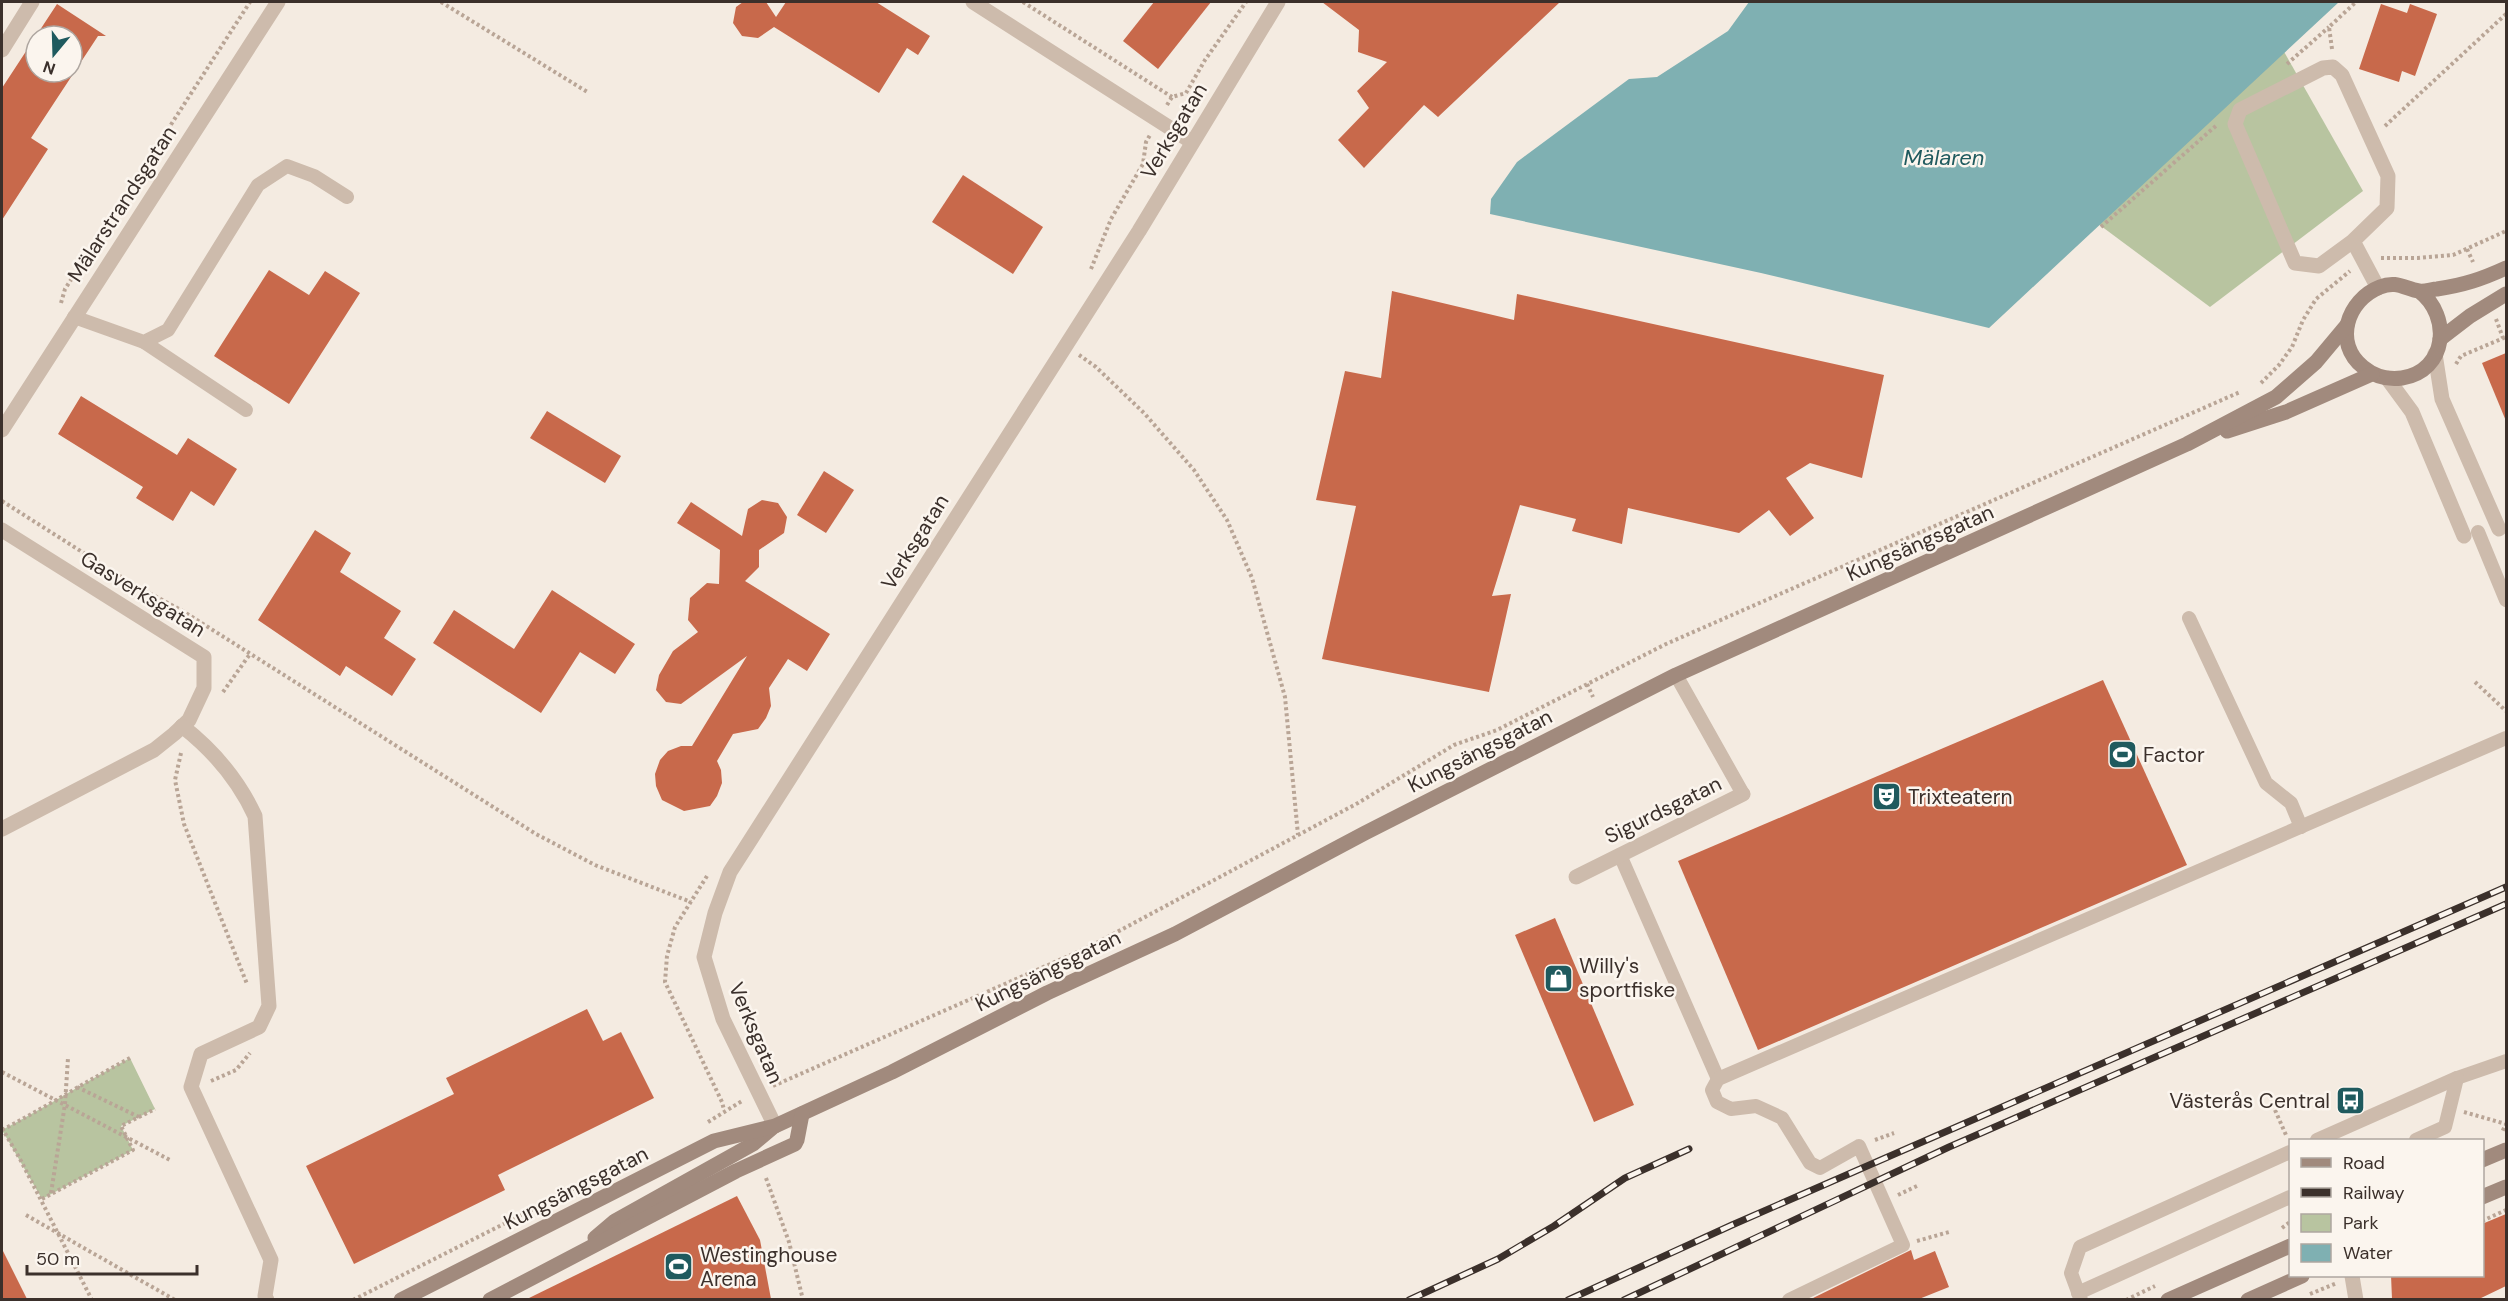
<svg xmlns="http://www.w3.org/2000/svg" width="2508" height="1301" font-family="'DM Sans',sans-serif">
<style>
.green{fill:#b8c4a0}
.water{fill:#7fb0b2}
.building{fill:#c8694b;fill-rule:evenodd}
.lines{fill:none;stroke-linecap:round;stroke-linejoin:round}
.path{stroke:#b9a596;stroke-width:4;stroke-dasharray:3 3;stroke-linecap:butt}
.lane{stroke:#cdbbac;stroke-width:14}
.street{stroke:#cdbbac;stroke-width:15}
.secondary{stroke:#a18a7d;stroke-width:15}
.rail-casing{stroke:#3b302b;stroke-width:7}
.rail{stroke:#fbf5ee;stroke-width:4.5;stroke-dasharray:14;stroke-linecap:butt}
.labels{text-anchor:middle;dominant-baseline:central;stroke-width:5;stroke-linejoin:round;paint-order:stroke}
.street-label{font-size:21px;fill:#3b302b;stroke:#fbf5ee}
.poi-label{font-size:21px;fill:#3b302b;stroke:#fbf5ee;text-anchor:start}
.water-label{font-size:22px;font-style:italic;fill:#1f5a5e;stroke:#fbf5ee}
</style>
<rect width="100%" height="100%" fill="#f4ebe1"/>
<g class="green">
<polygon points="2283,50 2363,191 2210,307 2097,223"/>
<path d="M130 1058 155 1109 121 1126 133 1150 42 1199 2 1130C46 1107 87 1081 130 1058Z"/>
</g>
<polygon class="water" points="1749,2 2339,2 1989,328 1761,273 1490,214 1491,199 1517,162 1629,79 1657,77 1728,31"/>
<g class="building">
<polygon points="743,2 766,2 776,17 786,2 876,2 930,36 918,55 907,48 879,93 774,27 758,38 742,36 733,23 736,7"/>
<polygon points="1154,2 1211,2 1158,69 1123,41"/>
<polygon points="1322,2 1560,2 1438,117 1424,105 1364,168 1338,140 1369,108 1357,91 1387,62 1358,52 1359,30"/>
<path d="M57 4 106 36H98L31 138 48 149 2 220V88ZM36 36H72V72H36Z"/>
<polygon points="2381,4 2407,13 2410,4 2437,14 2415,76 2402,71 2399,82 2359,69"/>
<polygon points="963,175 1043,227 1013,274 932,222"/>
<polygon points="269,270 309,295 325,271 360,293 289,404 214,356"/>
<polygon points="1392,291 1514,320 1517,294 1884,375 1862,478 1810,463 1786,478 1814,518 1790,536 1769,510 1739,533 1628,508 1622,544 1572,531 1576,519 1520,505 1492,596 1511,594 1489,692 1322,659 1356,506 1316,500 1345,371 1381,378"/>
<polygon points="2506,353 2506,421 2482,363"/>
<polygon points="81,396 177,455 188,438 237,469 214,506 191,491 173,521 136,498 143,487 58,434"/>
<polygon points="547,411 621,456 605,483 530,438"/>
<polygon points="824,471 854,490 826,533 797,515"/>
<polygon points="762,500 778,503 787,517 784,533 759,550 759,567 745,581 830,634 807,671 788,659 769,688 771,706 766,718 758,729 733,734 717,761 721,770 722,783 717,796 710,806 684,811 662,800 656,786 655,774 660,760 668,751 681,746 692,746 747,656 681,704 666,702 656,690 659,675 673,651 698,632 688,620 690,598 707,583 719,584 720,550 677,523 691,502 742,536 748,509"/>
<polygon points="315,530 351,553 340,572 401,611 384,638 416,659 392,696 346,666 340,676 258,620"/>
<polygon points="552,590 635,644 615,674 580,652 541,713 433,643 454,610 514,649"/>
<polygon points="2103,680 2187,865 1758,1050 1678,861"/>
<polygon points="1555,918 1634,1105 1594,1122 1515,935"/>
<polygon points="587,1009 603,1041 621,1032 654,1098 498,1175 505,1190 354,1264 306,1166 454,1094 446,1078"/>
<polygon points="737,1196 760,1240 771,1299 527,1299"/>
<polygon points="2506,1214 2506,1286 2479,1299 2392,1299 2391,1275 2482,1275 2482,1224"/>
<polygon points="2,1249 27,1299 2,1299"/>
<polygon points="1911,1250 1914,1260 1935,1251 1949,1287 1919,1299 1811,1299"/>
</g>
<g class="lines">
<g class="path">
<polyline points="441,2 589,93"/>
<polyline points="1023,2 1172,97"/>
<polyline points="2332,49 2329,27 2356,2"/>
<polyline points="2287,64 2329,27"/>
<polyline points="1167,105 1172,97 1186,93 1205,60 1246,2"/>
<polyline points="2385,126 2506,14"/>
<polyline points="2101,227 2218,124"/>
<polyline points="2467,249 2473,262"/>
<polyline points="2381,258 2418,258 2453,255 2506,231"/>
<polyline points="1091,269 1111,219 1143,164 1146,142 1150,135"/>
<polyline points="61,303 65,289 250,2"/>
<polyline points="2496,319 2503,338"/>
<polyline points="1079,355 1096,367 1144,413 1194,470 1227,520 1252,578 1285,697 1298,835"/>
<polyline points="2456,364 2461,356 2506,337"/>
<polyline points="2261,383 2279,365 2292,347 2303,320 2316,299 2350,271"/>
<polyline points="2,501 134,585 181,610 536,834 595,865 691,902"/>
<polyline points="2475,682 2506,711"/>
<polyline points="1587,684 1593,697"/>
<polyline points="223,692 250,654"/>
<polyline points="181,753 175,780 184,824 247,984"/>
<polyline points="707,876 675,927 667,956 665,982 722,1102 724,1110"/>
<polyline points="2,1072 170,1160"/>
<polyline points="211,1081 236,1070 250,1053"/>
<polyline points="773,1086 1089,947 1358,803 1454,745 1497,730 1666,644 2240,392"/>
<polyline points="77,1087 139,1117"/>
<polyline points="2275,1110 2286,1135"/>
<polyline points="2464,1112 2506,1124 2502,1132"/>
<polyline points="708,1122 742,1101"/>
<polyline points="2,1128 20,1159 92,1300"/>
<path d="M2 1130C46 1107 87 1081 130 1058"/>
<polyline points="1875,1140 1894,1133"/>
<polyline points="766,1178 789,1242 803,1300"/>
<polyline points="51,1193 65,1104 68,1058"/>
<polyline points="1898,1195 1919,1185"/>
<polyline points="42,1199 133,1150 121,1126 155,1109"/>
<polyline points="26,1215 175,1300"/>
<polyline points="2482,1221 2506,1210"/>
<polyline points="2282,1228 2290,1222"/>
<polyline points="1917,1241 1949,1232"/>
<polyline points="2310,1294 2337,1283"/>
<polyline points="353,1300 575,1188"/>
<polyline points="2126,1300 2155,1286"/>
</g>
<g class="lane">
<polyline points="74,317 144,342 168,330 258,185 287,166 314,176 347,197"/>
<polyline points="144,342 246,410"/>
<polyline points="2478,532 2506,600"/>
<polyline points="2189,618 2266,783 2291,803 2301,827"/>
<polyline points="1676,675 1743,794"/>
<polyline points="1620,855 1718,1079"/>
<polyline points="2317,1140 2457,1078 2506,1061"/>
<polyline points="2416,1140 2445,1127 2457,1078"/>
<polyline points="2078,1293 2290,1197"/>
<polyline points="1789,1300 1903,1245 1859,1146 1820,1168 1810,1163 1782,1118 1756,1106 1731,1109 1717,1102 1712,1090 1718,1079 2506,738"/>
<polyline points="2081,1300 2071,1273 2080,1247 2290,1152"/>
</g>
<g class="street">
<polyline points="973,2 1192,142"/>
<polyline points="2,50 32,2"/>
<polyline points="2353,241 2319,266 2295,263 2235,124 2240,110 2323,68 2333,67 2342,75 2388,176 2387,208 2353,241 2378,288"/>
<polyline points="2435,354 2442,399 2499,529"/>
<polyline points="2387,378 2412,412 2464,536"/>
<polyline points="2,430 278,2"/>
<polyline points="2,530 204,657 204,688 189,720 174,734 154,750 2,829"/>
<path d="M182 726C214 751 238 779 255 816L269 1006 259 1027 201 1054 191 1087 271 1260 265 1296 267 1300"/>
<polyline points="1576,877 1743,794"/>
<polyline points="775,1126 723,1019 704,957 715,913 730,872 1139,231 1278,2"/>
<polyline points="2352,1276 2356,1300"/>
</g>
<g class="secondary">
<path d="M2419 291C2452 316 2447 371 2402 378 2388 380 2374 376 2363 367 2333 343 2347 300 2380 287 2397 280 2405 289 2419 291 2425 292 2432 289 2437 289 2464 285 2482 279 2506 268"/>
<polyline points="2440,339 2470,316 2506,294"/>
<polyline points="2227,431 2286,412 2372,374"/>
<polyline points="2482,1160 2506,1150"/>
<polyline points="2482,1197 2506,1187"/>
<polyline points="595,1238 615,1221 753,1144 772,1128"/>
<polyline points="401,1300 714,1141 775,1126 892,1072 1047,993 1175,934 1365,833 1676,675 2187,444 2276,397 2316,362 2347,325"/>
<polyline points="490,1300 736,1171 795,1144 797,1140 802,1114"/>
<polyline points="2168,1300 2290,1246"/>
<polyline points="2248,1300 2302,1276"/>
</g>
<defs>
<g id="rail">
<polyline points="1409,1300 1498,1259 1554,1226 1625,1178 1689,1149"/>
<polyline points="1568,1300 1732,1225 2506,887"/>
<polyline points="1624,1300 1949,1147 2506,904"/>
</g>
</defs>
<use href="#rail" class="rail-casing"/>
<use href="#rail" class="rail"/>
</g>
<defs>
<symbol id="stadium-square" viewBox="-11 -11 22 22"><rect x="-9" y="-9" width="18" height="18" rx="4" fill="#1f5a5e" stroke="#fbf5ee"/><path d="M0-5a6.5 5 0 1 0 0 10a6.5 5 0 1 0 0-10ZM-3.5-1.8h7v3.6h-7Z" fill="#fff"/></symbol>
<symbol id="theatre-square" viewBox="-11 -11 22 22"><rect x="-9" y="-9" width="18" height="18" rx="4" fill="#1f5a5e" stroke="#fbf5ee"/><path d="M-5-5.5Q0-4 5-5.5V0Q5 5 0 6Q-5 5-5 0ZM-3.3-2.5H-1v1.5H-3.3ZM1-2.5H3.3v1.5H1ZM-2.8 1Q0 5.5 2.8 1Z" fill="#fff"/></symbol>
<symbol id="shop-square" viewBox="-11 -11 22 22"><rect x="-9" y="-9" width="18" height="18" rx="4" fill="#1f5a5e" stroke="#fbf5ee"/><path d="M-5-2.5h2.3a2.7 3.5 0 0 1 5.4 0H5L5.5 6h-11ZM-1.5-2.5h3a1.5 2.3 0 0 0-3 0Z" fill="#fff"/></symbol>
<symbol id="bus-square" viewBox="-11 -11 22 22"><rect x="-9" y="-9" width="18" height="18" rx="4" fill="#1f5a5e" stroke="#fbf5ee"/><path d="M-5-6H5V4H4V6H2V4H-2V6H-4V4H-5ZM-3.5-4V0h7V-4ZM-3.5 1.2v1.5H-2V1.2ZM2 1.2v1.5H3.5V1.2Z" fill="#fff"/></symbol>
</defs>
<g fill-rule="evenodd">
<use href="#stadium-square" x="2106" y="738" width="33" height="33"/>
<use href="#theatre-square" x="1870" y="780" width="33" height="33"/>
<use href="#shop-square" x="1542" y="962" width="33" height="33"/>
<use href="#bus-square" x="2334" y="1084" width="33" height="33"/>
<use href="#stadium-square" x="662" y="1250" width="33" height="33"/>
</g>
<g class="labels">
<g class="street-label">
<text transform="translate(1174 131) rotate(-59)">Verksgatan</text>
<text transform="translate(122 204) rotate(-57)">Mälarstrandsgatan</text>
<text transform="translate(915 542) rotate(-58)">Verksgatan</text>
<text transform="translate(1920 543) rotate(-24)">Kungsängsgatan</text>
<text transform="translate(143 594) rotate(32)">Gasverksgatan</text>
<text transform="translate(1480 751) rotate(-27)">Kungsängsgatan</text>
<text transform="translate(1663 810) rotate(-26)">Sigurdsgatan</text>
<text transform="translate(1048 971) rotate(-26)">Kungsängsgatan</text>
<text transform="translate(756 1033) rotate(67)">Verksgatan</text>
<text transform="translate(576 1188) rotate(-27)">Kungsängsgatan</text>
</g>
<g class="poi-label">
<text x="2143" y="755">Factor</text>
<text x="1908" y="797">Trixteatern</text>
<text x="1579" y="966">Willy's<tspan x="1579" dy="24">sportfiske</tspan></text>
<text x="2330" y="1101" text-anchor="end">Västerås Central</text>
<text x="700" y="1255">Westinghouse<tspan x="700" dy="24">Arena</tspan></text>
</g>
<g class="water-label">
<text x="1944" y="157">Mälaren</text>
</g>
</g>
<rect width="2508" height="1301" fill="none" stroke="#3b302b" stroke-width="6"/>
<rect x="2289" y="1139" width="195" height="138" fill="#fbf5ee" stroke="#aea6a0" stroke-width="1.5"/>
<rect x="2301" y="1158" width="30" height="9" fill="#a18a7d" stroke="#aea6a0" stroke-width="1.5"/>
<text x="2343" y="1169" font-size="18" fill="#3b302b">Road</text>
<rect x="2301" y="1188" width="30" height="9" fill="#3b302b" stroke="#aea6a0" stroke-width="1.5"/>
<text x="2343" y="1199" font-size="18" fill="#3b302b">Railway</text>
<rect x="2301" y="1214" width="30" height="18" fill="#b8c4a0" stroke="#aea6a0" stroke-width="1.5"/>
<text x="2343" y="1229" font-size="18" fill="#3b302b">Park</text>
<rect x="2301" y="1244" width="30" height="18" fill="#7fb0b2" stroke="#aea6a0" stroke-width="1.5"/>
<text x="2343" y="1259" font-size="18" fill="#3b302b">Water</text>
<g transform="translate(54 54) rotate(199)"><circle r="28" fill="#fbf5ee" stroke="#aea6a0" stroke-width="1.5"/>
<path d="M0-4.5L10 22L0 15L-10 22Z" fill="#1f5a5e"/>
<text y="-9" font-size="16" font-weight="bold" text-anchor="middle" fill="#3b302b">N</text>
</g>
<path d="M27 1265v9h170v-9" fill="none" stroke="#3b302b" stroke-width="3"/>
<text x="36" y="1265" font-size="18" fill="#3b302b" stroke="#fbf5ee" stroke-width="4.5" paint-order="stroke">50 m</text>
</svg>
